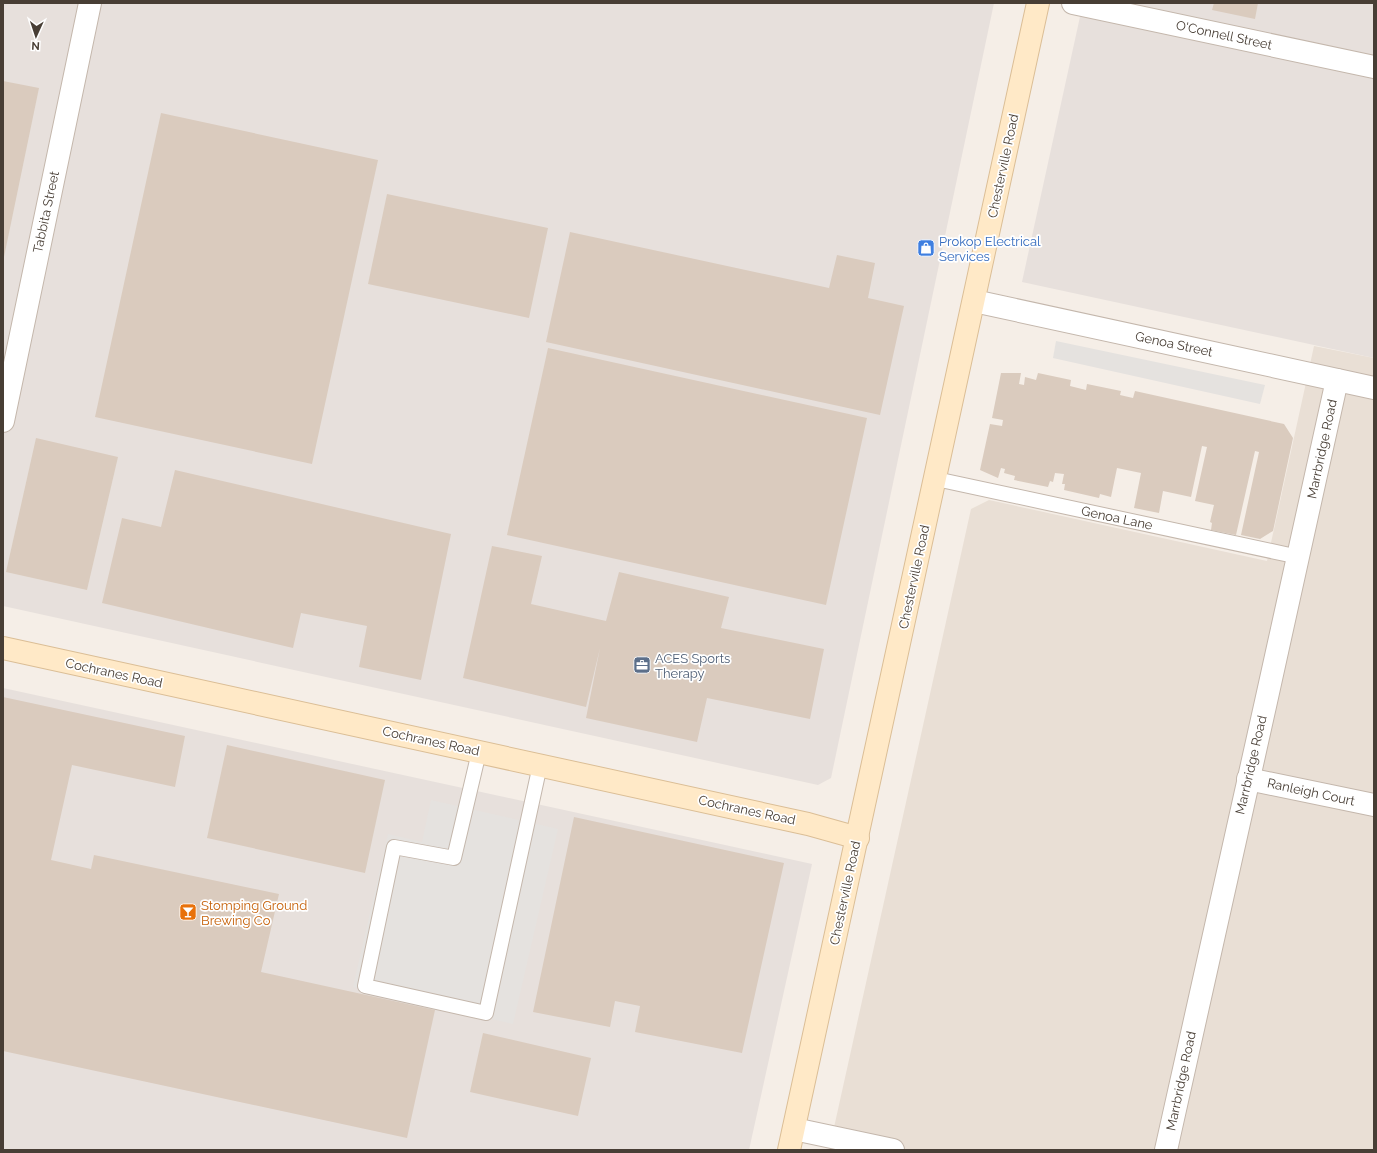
<svg xmlns="http://www.w3.org/2000/svg" width="1377" height="1153" font-family="Raleway,sans-serif">
<style>
.residential{fill:#e9dfd5}
.industrial{fill:#e7e0dc}
.parking{fill:#e5e2df}
.building{fill:#dacbbe}
.lines{fill:none;stroke-linecap:round;stroke-linejoin:round}
.lane-casing{stroke:#c4b7ac;stroke-width:16}
.street-casing{stroke:#c4b7ac;stroke-width:24}
.secondary-casing{stroke:#dbbe96;stroke-width:24}
.lane{stroke:#fff;stroke-width:14}
.street{stroke:#fff;stroke-width:22}
.secondary{stroke:#ffe9c7;stroke-width:22}
.labels{text-anchor:middle;dominant-baseline:central;stroke-width:3.5;stroke-linejoin:round;paint-order:stroke}
.street-label{font-size:13px;fill:#483e35;stroke:#fff}
.shop-label{font-size:13px;fill:#366cbe;stroke:#fff;text-anchor:start}
.service-label{font-size:13px;fill:#4e5e75;stroke:#fff;text-anchor:start}
.food-label{font-size:13px;fill:#c56008;stroke:#fff;text-anchor:start}
</style>
<rect width="100%" height="100%" fill="#f5eee7"/>
<polygon class="residential" points="1314,346 1374,358 1374,1150 829,1150 971,509 989,500 1267,561"/>
<g class="industrial">
<polygon points="3,3 994,3 831,778 818,785 3,606"/>
<polygon points="1083,3 1374,3 1374,358 1022,282"/>
<polygon points="3,688 812,864 749,1150 3,1150"/>
</g>
<g class="parking">
<polygon points="1056,341 1265,385 1260,404 1053,358"/>
<polygon points="431,800 558,829 513,1024 353,987 388,834 422,842"/>
</g>
<g class="building">
<polygon points="1214,3 1258,3 1255,19 1212,10"/>
<polygon points="3,81 39,88 4,257 3,257"/>
<polygon points="161,113 378,160 312,464 95,417"/>
<polygon points="387,194 548,228 529,318 368,284"/>
<polygon points="570,232 829,288 837,255 875,263 868,298 904,306 880,415 546,342"/>
<polygon points="548,348 867,418 826,605 507,535"/>
<polygon points="1001,373 1021,373 1019,384 1024,385 1025,377 1036,380 1038,373 1071,380 1070,386 1086,390 1087,384 1121,391 1120,395 1133,398 1135,391 1284,424 1293,438 1273,531 1260,539 1241,535 1259,452 1255,451 1236,535 1211,530 1212,523 1210,522 1214,505 1195,501 1207,447 1202,446 1191,497 1163,491 1159,513 1134,508 1141,473 1117,468 1111,497 1100,494 1099,498 1064,490 1065,484 1062,484 1064,474 1055,473 1053,482 1050,481 1048,487 1014,480 1015,476 1004,473 1005,469 1001,468 998,478 980,470 990,424 1002,426 1003,420 992,418"/>
<polygon points="36,438 118,457 87,590 6,572"/>
<polygon points="175,470 451,534 421,680 359,667 367,626 301,613 293,648 102,603 122,518 161,527"/>
<polygon points="492,546 542,556 531,604 606,621 619,572 729,597 721,628 824,649 810,719 707,698 697,742 586,718 600,648 586,707 463,678"/>
<polygon points="3,697 185,736 175,787 72,765 51,860 91,869 94,855 279,894 261,972 435,1010 407,1138 3,1051"/>
<polygon points="227,745 385,780 365,873 207,838"/>
<polygon points="574,817 784,863 742,1053 635,1032 640,1006 615,1001 610,1027 533,1012"/>
<polygon points="483,1033 591,1058 578,1116 470,1092"/>
</g>
<g class="lines">
<defs>
<g id="lane">
<polyline points="936,479 1299,557"/>
<polyline points="479,752 454,858 394,847 365,986 486,1013 540,765"/>
</g>
<g id="street">
<polyline points="1073,3 1374,67"/>
<polyline points="974,301 1374,388"/>
<polyline points="3,421 90,3"/>
<polyline points="1248,779 1374,805"/>
<polyline points="794,1129 893,1150"/>
<path d="M1166 1150C1223 893 1281 637 1337 380"/>
</g>
<g id="secondary">
<polyline points="3,648 808,824 858,838"/>
<polyline points="789,1150 1038,3"/>
</g>
</defs>
<use href="#lane" class="lane-casing"/>
<use href="#street" class="street-casing"/>
<use href="#secondary" class="secondary-casing"/>
<use href="#lane" class="lane"/>
<use href="#street" class="street"/>
<use href="#secondary" class="secondary"/>
</g>
<defs>
<symbol id="shop-square" viewBox="-11 -11 22 22"><rect x="-9" y="-9" width="18" height="18" rx="4" fill="#3f7fe0" stroke="#fff"/><path d="M-5-2.5h2.3a2.7 3.5 0 0 1 5.4 0H5L5.5 6h-11ZM-1.5-2.5h3a1.5 2.3 0 0 0-3 0Z" fill="#fff"/></symbol>
<symbol id="office-square" viewBox="-11 -11 22 22"><rect x="-9" y="-9" width="18" height="18" rx="4" fill="#5c6f8a" stroke="#fff"/><path d="M-6-3h4V-5.5h4V-3h4V5H-6ZM-1-4.5V-3h2v-1.5ZM-6 0V1H6V0Z" fill="#fff"/></symbol>
<symbol id="bar-square" viewBox="-11 -11 22 22"><rect x="-9" y="-9" width="18" height="18" rx="4" fill="#e8710a" stroke="#fff"/><path d="M-6-5H6L.8 .8V4.5H3.5V6h-7V4.5H-.8V.8Z" fill="#fff"/></symbol>
</defs>
<g fill-rule="evenodd">
<use href="#shop-square" x="916" y="238" width="20" height="20"/>
<use href="#office-square" x="632" y="655" width="20" height="20"/>
<use href="#bar-square" x="178" y="902" width="20" height="20"/>
</g>
<g class="labels">
<g class="street-label">
<text transform="translate(1224 35) rotate(12)">O'Connell Street</text>
<text transform="translate(1003 166) rotate(-78)">Chesterville Road</text>
<text transform="translate(46 212) rotate(-78)">Tabbita Street</text>
<text transform="translate(1174 344) rotate(12)">Genoa Street</text>
<text transform="translate(1322 449) rotate(-78)">Marrbridge Road</text>
<text transform="translate(1117 518) rotate(12)">Genoa Lane</text>
<text transform="translate(914 577) rotate(-78)">Chesterville Road</text>
<text transform="translate(114 673) rotate(12)">Cochranes Road</text>
<text transform="translate(431 741) rotate(12)">Cochranes Road</text>
<text transform="translate(1251 765) rotate(-77)">Marrbridge Road</text>
<text transform="translate(1311 792) rotate(12)">Ranleigh Court</text>
<text transform="translate(747 810) rotate(12)">Cochranes Road</text>
<text transform="translate(845 893) rotate(-78)">Chesterville Road</text>
<text transform="translate(1181 1081) rotate(-78)">Marrbridge Road</text>
</g>
<g class="shop-label">
<text x="939" y="241">Prokop Electrical<tspan x="939" dy="15">Services</tspan></text>
</g>
<g class="service-label">
<text x="655" y="658">ACES Sports<tspan x="655" dy="15">Therapy</tspan></text>
</g>
<g class="food-label">
<text x="201" y="905">Stomping Ground<tspan x="201" dy="15">Brewing Co</tspan></text>
</g>
</g>
<rect width="1377" height="1153" fill="none" stroke="#483e35" stroke-width="8"/>
<g transform="translate(36 36) rotate(183)" stroke="#ffffff" stroke-width="3" paint-order="stroke">
<path d="M0-3L7 15L0 10L-7 15Z" fill="#483e35"/>
<text y="-6" font-size="11" font-weight="bold" text-anchor="middle" fill="#483e35">N</text>
</g>
</svg>
